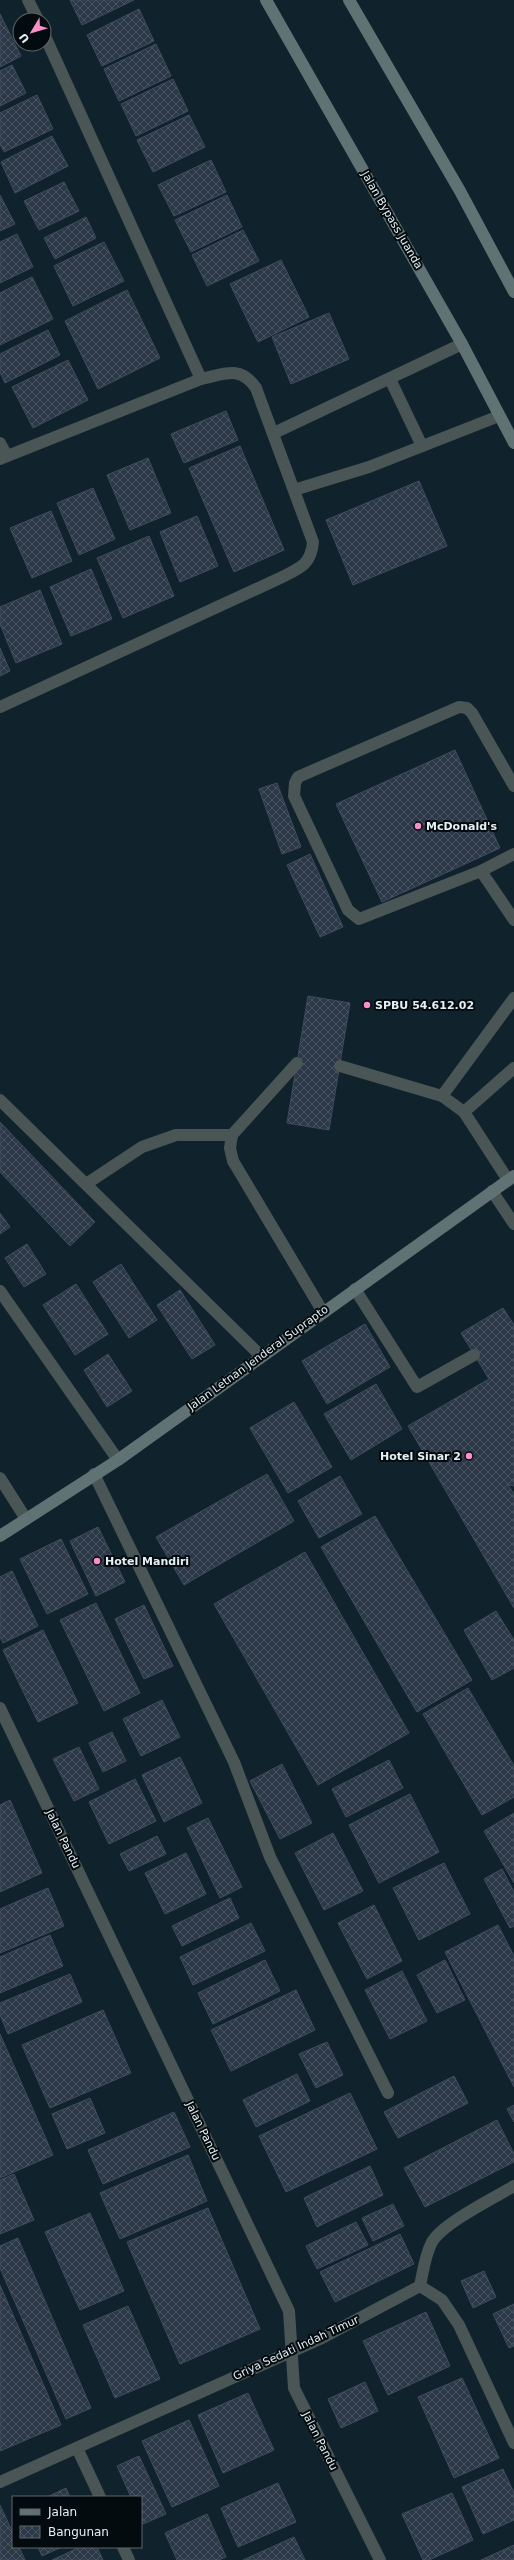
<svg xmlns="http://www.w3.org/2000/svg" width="514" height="2560" font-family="'DejaVu Sans',sans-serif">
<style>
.building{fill:url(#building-cross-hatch);stroke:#404c5c}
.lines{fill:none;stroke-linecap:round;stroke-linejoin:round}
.lane{stroke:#4a5556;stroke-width:12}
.street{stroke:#4a5556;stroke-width:12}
.secondary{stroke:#617274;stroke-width:12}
.poi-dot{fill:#fa8fc7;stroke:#040b0f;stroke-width:1.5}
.labels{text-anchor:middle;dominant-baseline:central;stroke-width:4;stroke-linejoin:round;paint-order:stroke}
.street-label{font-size:11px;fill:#e4f0f6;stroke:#040b0f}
.poi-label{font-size:11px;font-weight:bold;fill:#e4f0f6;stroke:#040b0f;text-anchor:start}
</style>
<defs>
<pattern id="building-cross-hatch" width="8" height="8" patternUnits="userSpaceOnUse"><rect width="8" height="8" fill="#2c3847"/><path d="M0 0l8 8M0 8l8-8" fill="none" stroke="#4a5562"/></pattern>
</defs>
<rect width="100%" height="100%" fill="#10232c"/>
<g class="building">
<polygon points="70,0 134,0 82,25"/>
<polygon points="139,9 154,41 102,66 87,35"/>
<polygon points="0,14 21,56 0,67"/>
<polygon points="156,44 171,76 119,101 104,69"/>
<polygon points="12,65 26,93 0,106 0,71"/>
<polygon points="173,79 188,111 136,136 121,104"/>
<polygon points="37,95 53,129 4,152 0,144 0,113"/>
<polygon points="189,115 205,147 153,172 137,140"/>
<polygon points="52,136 68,166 15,193 1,162"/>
<polygon points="211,160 226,192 174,216 158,185"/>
<polygon points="64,182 79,211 39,230 24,201"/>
<polygon points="0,195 15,224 0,231"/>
<polygon points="227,195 242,227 191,252 175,220"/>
<polygon points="86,217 96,238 55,259 44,238"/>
<polygon points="243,230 259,261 207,286 192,255"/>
<polygon points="17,234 33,267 0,283 0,242"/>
<polygon points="104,242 124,281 73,306 54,266"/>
<polygon points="281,260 309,317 258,342 230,284"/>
<polygon points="32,277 53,319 0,345 0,293"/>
<polygon points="127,290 160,358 98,389 65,321"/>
<polygon points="329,313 349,359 291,384 272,337"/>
<polygon points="48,330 60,355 5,383 0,372 0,354"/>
<polygon points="68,360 88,400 33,428 12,387"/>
<polygon points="226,411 238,440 184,463 171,434"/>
<polygon points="240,446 284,550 234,572 189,468"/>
<polygon points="148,458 171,513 130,530 107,475"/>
<polygon points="419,481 447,546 353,585 326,520"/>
<polygon points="93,488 115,539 79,555 57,503"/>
<polygon points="51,511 72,561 32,578 10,528"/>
<polygon points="197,516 218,566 180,582 160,532"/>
<polygon points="149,536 174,596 123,618 97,558"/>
<polygon points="91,569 112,619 71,636 50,587"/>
<polygon points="40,590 62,644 16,663 0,624 0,607"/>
<polygon points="0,648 10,671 0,676"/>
<polygon points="455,750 500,848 382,902 336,804"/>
<polygon points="277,783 301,847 282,854 259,789"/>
<polygon points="310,854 343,927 320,937 287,865"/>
<polygon points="308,996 350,1003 329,1130 287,1123"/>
<polygon points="0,1122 95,1222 70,1246 0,1172"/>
<polygon points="0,1213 10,1227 0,1234"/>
<polygon points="27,1244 46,1274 24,1287 5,1258"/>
<polygon points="121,1264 157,1320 129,1338 93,1282"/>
<polygon points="76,1284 108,1334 75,1355 43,1305"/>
<polygon points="180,1290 215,1345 192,1359 157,1305"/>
<polygon points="503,1308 514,1325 514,1486 508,1485 514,1494 514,1608 408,1426 489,1379 461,1333"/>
<polygon points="365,1324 390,1367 327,1404 302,1361"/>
<polygon points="108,1354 132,1391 107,1407 84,1370"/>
<polygon points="376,1384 402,1429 351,1460 324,1414"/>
<polygon points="294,1402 332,1467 288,1493 250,1428"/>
<polygon points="267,1474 294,1521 184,1585 156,1537"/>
<polygon points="340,1476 362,1514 319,1538 298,1501"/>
<polygon points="375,1516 472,1680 417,1712 321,1547"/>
<polygon points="98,1527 125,1582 96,1596 70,1541"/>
<polygon points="61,1539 88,1594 47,1614 20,1559"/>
<polygon points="305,1552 409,1733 318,1785 214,1604"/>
<polygon points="12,1571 38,1626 3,1643 0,1637 0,1577"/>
<polygon points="96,1603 140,1693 104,1711 60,1620"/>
<polygon points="144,1605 173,1666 144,1679 115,1619"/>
<polygon points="496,1611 514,1640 514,1668 492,1680 464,1630"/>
<polygon points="43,1630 78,1703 38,1722 3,1650"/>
<polygon points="468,1688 514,1766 514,1797 482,1815 423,1714"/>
<polygon points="162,1700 180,1737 141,1756 123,1719"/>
<polygon points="112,1732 126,1761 103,1772 89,1743"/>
<polygon points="79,1747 99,1789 74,1801 53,1759"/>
<polygon points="180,1757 202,1803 164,1822 142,1775"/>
<polygon points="389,1760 403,1788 346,1817 332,1789"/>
<polygon points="282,1764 312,1823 280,1839 250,1781"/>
<polygon points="135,1779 156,1821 109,1844 89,1802"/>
<polygon points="410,1794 439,1852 379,1883 349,1825"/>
<polygon points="10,1800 42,1873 0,1892 0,1805"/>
<polygon points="514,1813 514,1883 484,1831"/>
<polygon points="208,1818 242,1887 220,1898 187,1828"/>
<polygon points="333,1833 363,1891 324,1910 295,1853"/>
<polygon points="157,1836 166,1854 129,1871 120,1854"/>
<polygon points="186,1853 206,1894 165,1914 145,1873"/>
<polygon points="444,1863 470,1914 419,1940 393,1888"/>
<polygon points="502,1869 514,1892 514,1926 510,1928 484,1879"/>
<polygon points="48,1888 64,1926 0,1953 0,1909"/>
<polygon points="230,1898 239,1918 182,1946 172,1926"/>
<polygon points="374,1905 402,1961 367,1979 338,1923"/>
<polygon points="251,1923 265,1951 193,1985 180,1957"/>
<polygon points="498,1925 514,1956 514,2087 445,1952"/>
<polygon points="50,1935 63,1966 0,1993 0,1957"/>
<polygon points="265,1960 280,1991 213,2024 198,1993"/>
<polygon points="445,1960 465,2000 437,2013 417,1975"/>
<polygon points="402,1971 427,2021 390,2039 365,1990"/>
<polygon points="70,1974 82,2002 8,2034 0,2015 0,2003"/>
<polygon points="296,1990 315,2030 231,2071 211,2030"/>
<polygon points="103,2010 131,2073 50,2108 22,2045"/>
<polygon points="0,2034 53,2155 0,2178"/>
<polygon points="327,2042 343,2075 316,2088 299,2054"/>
<polygon points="297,2074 310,2101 256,2127 243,2100"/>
<polygon points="454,2076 468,2103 398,2138 384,2112"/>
<polygon points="350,2093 377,2149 286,2192 259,2136"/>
<polygon points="90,2098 105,2133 67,2149 52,2114"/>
<polygon points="514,2105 514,2122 507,2109"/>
<polygon points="174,2112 190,2147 103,2184 88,2150"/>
<polygon points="497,2120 514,2154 514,2162 425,2207 404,2168"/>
<polygon points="188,2155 207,2201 120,2239 100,2193"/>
<polygon points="370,2166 383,2195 317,2227 304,2198"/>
<polygon points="14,2174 34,2220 0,2234 0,2180"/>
<polygon points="393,2204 404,2226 373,2241 362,2218"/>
<polygon points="208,2208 260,2329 180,2364 127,2242"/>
<polygon points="90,2213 124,2291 80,2310 45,2232"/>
<polygon points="356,2222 368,2245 317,2269 306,2246"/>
<polygon points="400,2234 414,2264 335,2302 320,2272"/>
<polygon points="18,2238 91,2408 66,2419 0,2268 0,2246"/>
<polygon points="484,2271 496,2297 473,2308 461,2281"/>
<polygon points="0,2285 61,2425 0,2451"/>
<polygon points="514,2304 514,2346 509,2348 493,2314"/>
<polygon points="128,2306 160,2379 115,2398 83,2325"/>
<polygon points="426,2312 450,2366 388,2395 363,2341"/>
<polygon points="462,2378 499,2458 454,2478 418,2397"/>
<polygon points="365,2382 378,2411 341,2428 328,2399"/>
<polygon points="248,2393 274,2450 223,2473 198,2415"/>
<polygon points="189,2420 219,2486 172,2507 142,2441"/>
<polygon points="139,2456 166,2514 143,2524 141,2519 141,2497 131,2497 117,2466"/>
<polygon points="503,2469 514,2493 514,2520 483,2534 462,2487"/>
<polygon points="278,2483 296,2522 238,2547 221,2508"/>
<polygon points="66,2488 70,2497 47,2497"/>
<polygon points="452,2493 473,2540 429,2560 423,2560 402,2514"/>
<polygon points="0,2505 13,2533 13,2547 19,2547 25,2560 0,2560"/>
<polygon points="207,2514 226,2557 219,2560 177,2560 165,2533"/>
<polygon points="294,2537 305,2560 243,2560"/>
<polygon points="514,2545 514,2560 481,2560"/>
<polygon points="38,2547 62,2547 42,2556"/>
<polygon points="80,2547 97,2547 103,2560 52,2560"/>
</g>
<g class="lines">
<g class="lane">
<polyline points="514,786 472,713 467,708 459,707 298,777 295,783 294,796 348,910 359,919 481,871 514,920"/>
<polyline points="481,871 514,854"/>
<polyline points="297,1063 232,1135 230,1148 233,1161 323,1312"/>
<polyline points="340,1066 442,1096 464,1112 508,1180"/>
<polyline points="442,1096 514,998"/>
<polyline points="0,1100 261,1356"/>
<polyline points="464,1112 514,1068"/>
<polyline points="86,1184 142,1147 176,1135 232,1135"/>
<polyline points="492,1191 514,1224"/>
<polyline points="355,1289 417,1387 474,1355"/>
<polyline points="0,1291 118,1460"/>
<polyline points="94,1474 234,1762 270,1857 388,2093"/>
<polyline points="0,1478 26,1519"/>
</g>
<g class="street">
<polyline points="28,0 38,20"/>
<polyline points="44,34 201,379"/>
<polyline points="390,379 422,446"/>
<polyline points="274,433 462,344"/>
<polyline points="0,443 7,456"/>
<path d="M0 459 201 379C225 374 240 365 256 388L313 542C311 566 298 569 278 579L0 707"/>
<polyline points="294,490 369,467 499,416"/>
<polyline points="0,1708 289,2311 294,2388 380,2560"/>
<path d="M420 2286C423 2272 425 2255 432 2242 443 2223 494 2198 514 2186"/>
<polyline points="77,2448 100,2497"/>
<polyline points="0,2482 322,2338 420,2286 442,2300 459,2325 514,2443"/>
<polyline points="123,2547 129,2560"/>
</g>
<g class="secondary">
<polyline points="266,0 462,344 514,443"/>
<polyline points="349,0 460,191 514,292"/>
<polyline points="0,1536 118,1460 514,1176"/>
</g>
</g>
<g class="poi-dot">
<circle cx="418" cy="826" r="4"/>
<circle cx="367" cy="1005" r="4"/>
<circle cx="469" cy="1456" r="4"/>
<circle cx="97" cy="1561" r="4"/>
</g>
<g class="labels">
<g class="street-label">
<text transform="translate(392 220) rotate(60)">Jalan Bypass Juanda</text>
<text transform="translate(258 1358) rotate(-36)">Jalan Letnan Jenderal Suprapto</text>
<text transform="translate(63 1839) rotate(64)">Jalan Pandu</text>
<text transform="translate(203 2131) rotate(64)">Jalan Pandu</text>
<text transform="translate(296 2348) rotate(-25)">Griya Sedati Indah Timur</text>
<text transform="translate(320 2441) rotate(63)">Jalan Pandu</text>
</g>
<g class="poi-label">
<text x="426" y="826">McDonald's</text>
<text x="375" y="1005">SPBU 54.612.02</text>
<text x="461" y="1456" text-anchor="end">Hotel Sinar 2</text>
<text x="105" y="1561">Hotel Mandiri</text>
</g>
</g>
<rect x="12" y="2496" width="130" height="52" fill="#040b0f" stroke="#5e676b"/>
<rect x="20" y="2509" width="20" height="6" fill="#617274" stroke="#5e676b"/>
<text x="48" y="2516" font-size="12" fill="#e4f0f6">Jalan</text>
<rect x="20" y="2526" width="20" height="12" fill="url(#building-cross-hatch)" stroke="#5e676b"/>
<text x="48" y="2536" font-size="12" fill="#e4f0f6">Bangunan</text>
<g transform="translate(32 32) rotate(232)"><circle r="19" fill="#040b0f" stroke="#5e676b"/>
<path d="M0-3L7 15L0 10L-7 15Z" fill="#fa8fc7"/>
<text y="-6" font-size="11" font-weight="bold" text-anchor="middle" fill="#e4f0f6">U</text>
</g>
</svg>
